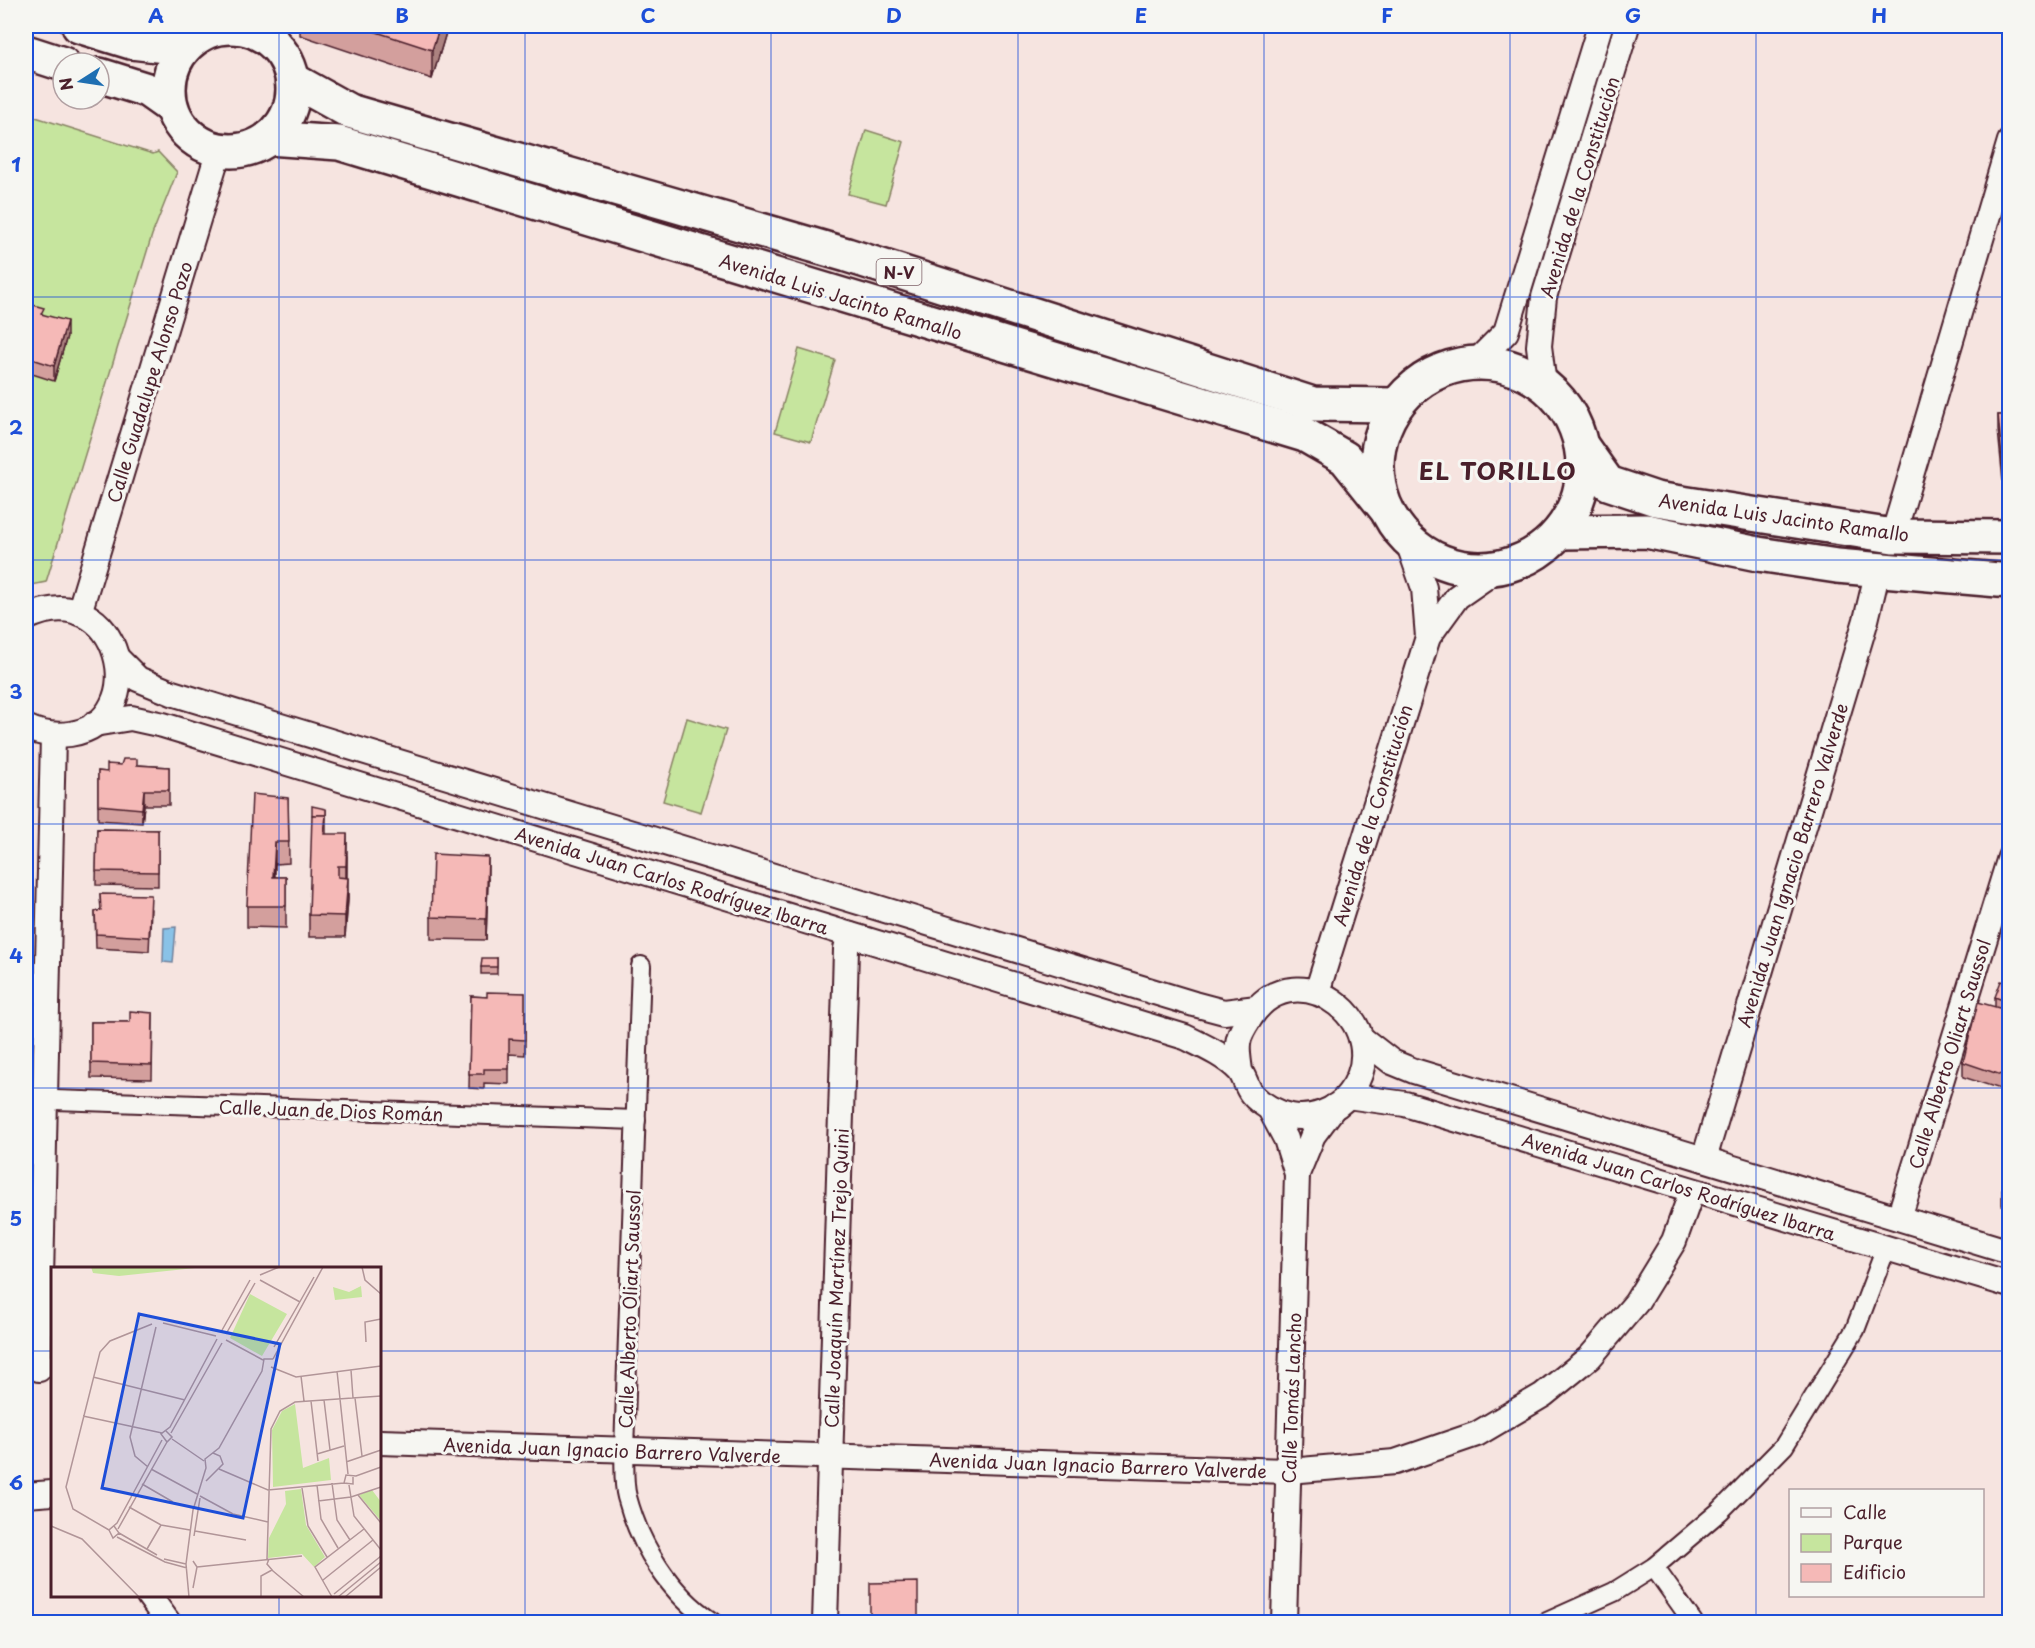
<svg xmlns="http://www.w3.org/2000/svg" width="2035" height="1648" font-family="'Playpen Sans',sans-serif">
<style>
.green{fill:#c6e59e;stroke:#888264;stroke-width:1.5}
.water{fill:#89c2e7;stroke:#70819c;stroke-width:1.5}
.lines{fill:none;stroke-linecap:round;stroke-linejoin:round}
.pedestrian-casing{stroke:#4a1f2b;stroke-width:22}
.minor-casing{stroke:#4a1f2b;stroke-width:28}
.primary-casing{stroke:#4a1f2b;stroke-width:38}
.pedestrian{stroke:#f6f6f2;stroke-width:18}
.minor{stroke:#f6f6f2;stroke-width:24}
.primary{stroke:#f6f6f2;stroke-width:33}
.wall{fill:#d39f9d;stroke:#4a1f2b;stroke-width:1.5}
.shaded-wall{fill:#ac8280;stroke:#4a1f2b;stroke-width:1.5}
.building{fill:#f5b9b7;stroke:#4a1f2b;stroke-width:1.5}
.grid{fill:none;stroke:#1d4ed8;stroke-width:1.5;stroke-opacity:0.55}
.labels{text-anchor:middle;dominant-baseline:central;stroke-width:6;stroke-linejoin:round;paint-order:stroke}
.shield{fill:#f6f6f2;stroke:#7e6067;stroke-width:1.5}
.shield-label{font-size:16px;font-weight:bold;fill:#4a1f2b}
.street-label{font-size:18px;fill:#4a1f2b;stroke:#f6f6f2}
.district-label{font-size:24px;font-weight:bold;letter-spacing:1.5px;fill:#4a1f2b;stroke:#f6f6f2}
.inset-road{fill:none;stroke:#b19598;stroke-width:1.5}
.view{fill:#1d4ed8;fill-opacity:0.15;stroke:#1d4ed8;stroke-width:3}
.inset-edge{fill:none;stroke:#4a1f2b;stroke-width:3}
.neatline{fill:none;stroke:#1d4ed8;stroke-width:2}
.grid-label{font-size:20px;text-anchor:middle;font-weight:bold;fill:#1d4ed8}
</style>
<rect width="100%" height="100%" fill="#f6e4e0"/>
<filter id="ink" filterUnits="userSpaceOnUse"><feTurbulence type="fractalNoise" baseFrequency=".0167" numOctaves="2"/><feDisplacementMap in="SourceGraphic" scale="12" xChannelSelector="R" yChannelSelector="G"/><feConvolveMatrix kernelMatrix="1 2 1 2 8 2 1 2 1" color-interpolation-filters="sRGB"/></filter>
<g filter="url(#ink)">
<g class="green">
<polygon points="26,114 153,154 158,152 177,172 152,235 46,582 26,586"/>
<polygon points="866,130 904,142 886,204 848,194"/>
<polygon points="799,349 835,360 811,442 775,432"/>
<polygon points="687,718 726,730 701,812 663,801"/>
</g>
<polygon class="water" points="176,927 173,963 163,962 164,928"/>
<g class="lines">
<defs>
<g id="pedestrian">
<path d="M641 966 624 1450C625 1465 623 1483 627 1497 640 1546 670 1594 712 1622"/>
<polyline points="26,1099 636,1120"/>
<polyline points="1654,1567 1693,1622"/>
<polyline points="1547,1622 1614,1592 1654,1567 1720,1511 1784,1446 1855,1330 1886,1248"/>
</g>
<g id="minor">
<polyline points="222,26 223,26"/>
<polyline points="272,26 278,48"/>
<polyline points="1477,361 1506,332 1600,26"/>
<polyline points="1544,385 1539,346 1544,297 1627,26"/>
<polyline points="1893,536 2010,141"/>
<polyline points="1408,542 1424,588 1428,637"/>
<polyline points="79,613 219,150"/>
<path d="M26 618C121 572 155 722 70 734 54 736 40 734 26 727"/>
<polyline points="119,660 138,679 172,693 1194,1004 1224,1012 1257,1008"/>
<path d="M94 724 131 718 163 725 1185 1037C1203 1046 1224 1055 1239 1070 1245 1077 1246 1087 1252 1094 1261 1105 1277 1113 1291 1116 1310 1120 1336 1111 1348 1095 1402 1027 1298 948 1252 1015 1246 1024 1239 1033 1238 1044 1237 1052 1239 1062 1240 1071"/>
<polyline points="1317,992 1428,637 1457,597 1496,570"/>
<polyline points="1361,1038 1392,1062 1414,1071 2010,1252"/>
<polyline points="1347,1096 1405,1104 2010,1285"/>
<polyline points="1270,1109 1286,1139 1297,1174 1284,1622"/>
<polyline points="1704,1159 1866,620 1878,570"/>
<polyline points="1297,1174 1313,1135 1334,1107"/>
<polyline points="1899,1218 2010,857"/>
<polyline points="39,1369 53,736"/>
<polyline points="380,1442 1289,1471 1395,1462 1477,1434 1543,1395 1590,1357 1636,1303 1674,1241 1692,1191"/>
<polyline points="26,1495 52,1493"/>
<polyline points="149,1596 168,1622"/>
<polyline points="825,1622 845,987 846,949 850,935"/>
</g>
<g id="primary">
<polyline points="79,26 131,42 183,48"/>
<circle cx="231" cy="89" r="62"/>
<polyline points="26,52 63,64"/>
<polyline points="99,75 147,90 171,107"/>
<polyline points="293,80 349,111 847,255 1313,404 1395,405"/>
<polyline points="269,138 339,143 1305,435 1345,458 1385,508"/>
<circle cx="1480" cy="466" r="103"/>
<polyline points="1581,445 1608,483 1656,499 1893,536 2010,537"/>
<polyline points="1561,532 1646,531 1758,554 1837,566 2010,581"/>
</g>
</defs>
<use href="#pedestrian" class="pedestrian-casing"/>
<use href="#minor" class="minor-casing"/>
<use href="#primary" class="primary-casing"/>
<use href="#pedestrian" class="pedestrian"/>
<use href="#minor" class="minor"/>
<use href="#primary" class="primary"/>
</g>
<g class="wall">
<polygon points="300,26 448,26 432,79 300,35"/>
<polygon points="26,303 44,315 67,336 54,381 26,372"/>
<polygon points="1998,415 2010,415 2010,482 2003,482 1998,430"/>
<polygon points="137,765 169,767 169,805 144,805 142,823 98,820 98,771 107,772"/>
<polygon points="288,798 289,863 275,864 275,877 286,877 286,928 247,927 247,906"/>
<polygon points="326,809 326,834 347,856 347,878 348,899 345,937 309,937 309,915"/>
<polygon points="97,829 158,830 158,886 96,885"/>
<polygon points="488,879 486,940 431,939 431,917"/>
<polygon points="100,894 151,909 149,951 96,948 95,912 101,910"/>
<polygon points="497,958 497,974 481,974 481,967"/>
<polygon points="2010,983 2010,1092 1963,1077 1963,1062 1995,1007 1995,997"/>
<polygon points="525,993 525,1055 509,1054 509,1084 484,1083 484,1089 469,1088 471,996 487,997"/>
<polygon points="153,1013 152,1079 91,1078 91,1022 130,1022"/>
<polygon points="2010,1167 2010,1208 2002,1205 2002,1190"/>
</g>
<g class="shaded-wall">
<polygon points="440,26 448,26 432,79 432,50"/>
<polygon points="67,321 67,336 54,381 54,366"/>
<polygon points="144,790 144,805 142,823 142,809"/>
<polygon points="347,834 347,856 346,888 346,866"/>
<polygon points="275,842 275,864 273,899 273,877"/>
<polygon points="488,857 488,879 486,940 486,919"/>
<polygon points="348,878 348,899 345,937 345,916"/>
</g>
<g class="building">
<polygon points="358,26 440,26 432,50"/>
<polygon points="26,303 44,308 41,314 67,321 54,366 26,357"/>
<polygon points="1998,415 2010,415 2010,467 2003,467"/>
<polygon points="123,759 137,759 137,765 169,767 169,790 144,790 142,809 98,805 98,771 107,772 107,764 121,765"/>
<polygon points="252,794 288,798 289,842 275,842 273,877 286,877 286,906 247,906"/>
<polygon points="312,806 326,809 326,815 312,815"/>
<polygon points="312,815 326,815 324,834 347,834 346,866 338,866 338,877 348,878 345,916 309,915"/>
<polygon points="97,829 158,830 158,872 96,871"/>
<polygon points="433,854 488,857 486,919 431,917"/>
<polygon points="100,894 151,895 149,937 96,934 95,912 101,910"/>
<polygon points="482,958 497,958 497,967 481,967"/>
<polygon points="2001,981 2010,983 2010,1003 1995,997"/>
<polygon points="487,992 525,993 525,1040 509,1039 509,1069 484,1069 484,1074 469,1074 471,996 487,997"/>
<polygon points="1978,1002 2010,1011 2010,1078 1963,1062"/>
<polygon points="130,1011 153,1013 152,1065 91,1063 91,1022 130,1022"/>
<polygon points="2010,1167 2010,1193 2002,1190"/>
<polygon points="918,1582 918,1623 870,1623 870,1583"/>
</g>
</g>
<path class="grid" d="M279 26V1268M525 26V1622M771 26V1622M1018 26V1622M1264 26V1622M1510 26V1622M1756 26V1622M26 297H2010M26 560H2010M26 824H2010M26 1088H2010M26 1351H52M380 1351H2010M279 1596V1622"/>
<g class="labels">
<rect class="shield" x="876.5" y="259" width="45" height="26" rx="4.5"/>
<g class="shield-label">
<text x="899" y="272">N-V</text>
</g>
<g class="street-label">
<text transform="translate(1579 187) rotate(-73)">Avenida de la Constitución</text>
<text transform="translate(841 296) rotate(17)">Avenida Luis Jacinto Ramallo</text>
<text transform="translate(149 382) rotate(-73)">Calle Guadalupe Alonso Pozo</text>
<text transform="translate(1784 517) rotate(8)">Avenida Luis Jacinto Ramallo</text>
<text transform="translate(1372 815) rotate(-73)">Avenida de la Constitución</text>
<text transform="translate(1792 865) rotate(-73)">Avenida Juan Ignacio Barrero Valverde</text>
<text transform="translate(672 880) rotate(17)">Avenida Juan Carlos Rodríguez Ibarra</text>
<text transform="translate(1949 1054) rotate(-73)">Calle Alberto Oliart Saussol</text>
<text transform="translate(331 1110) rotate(2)">Calle Juan de Dios Román</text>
<text transform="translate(1679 1186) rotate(17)">Avenida Juan Carlos Rodríguez Ibarra</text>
<text transform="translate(836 1278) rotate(-88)">Calle Joaquín Martínez Trejo Quini</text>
<text transform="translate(629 1309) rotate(-88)">Calle Alberto Oliart Saussol</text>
<text transform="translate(1291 1398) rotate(-88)">Calle Tomás Lancho</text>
<text transform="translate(612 1450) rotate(2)">Avenida Juan Ignacio Barrero Valverde</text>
<text transform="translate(1098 1465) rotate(2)">Avenida Juan Ignacio Barrero Valverde</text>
</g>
<g class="district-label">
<text x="1498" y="470">EL TORILLO</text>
</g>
</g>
<g transform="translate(51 1267)">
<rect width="330" height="330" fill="#f6e4e0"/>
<path d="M40 0H144V1L68 9 42 6ZM310 19 311 30 284 33 282 20 298 25ZM199 27 236 47 211 89 179 71ZM244 137 252 201 278 191 280 213 222 220 221 163 231 144ZM250 222 255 258 274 290 263 300 251 287 217 291 218 271 235 237 234 224ZM321 223 330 235V254L308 228Z" fill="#c6e59e"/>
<path class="inset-road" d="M311 0 314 13 330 27M209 8 228 0M209 13 249 35M112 56 165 69M170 65 199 13M175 67 204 16M175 73 212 93M315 75 314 55 330 52M223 80 263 10M222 92 272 0M220 100 245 110 330 99M300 103 302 131M286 104 297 207M250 109 253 134M42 110 134 133M304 131 311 189M273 133 279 183M260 134 267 194M32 149 111 166M115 164 121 170 116 175 110 167 119 160 166 72M120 166 171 76M121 172 153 194M266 187 293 179M295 195 330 183M97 200 84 189 79 170 105 60M100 202 146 227M168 202 217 223 293 216M302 210V217L293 216 295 208 305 209 330 200M155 214 172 197 169 189 162 186M281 216 286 253 299 273M91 217 122 235M266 218 270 252 287 281M298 218 303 249 330 283M251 221 257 259 276 290M307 228 330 256M149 229 182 247 217 255M267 234 300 230 330 220M78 240 110 258 139 263M0 259 31 272 88 330M63 259 68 266 62 271 58 263 66 256 111 173M67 262 116 175M58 263 22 242 15 220 49 85 59 74 101 57M144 264 195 273M68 266 106 288M143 269 149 231M66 270 114 295 136 301M96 282 110 258M113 292 135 297M216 292 220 162 229 144 244 135 330 129M218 292 216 297 222 304 253 330M146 300 251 289M272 313 322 273M142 321 146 300 142 294M283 327 330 289M138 330 135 297 142 243 155 201 154 192 168 181 211 104 213 92H222M210 330V309L221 303M281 330 264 300 313 262M287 330 330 295M294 330 330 300"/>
<path class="view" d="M88 47 229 77 192 251 51 221Z"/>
<rect width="330" height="330" class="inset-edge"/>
</g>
<rect width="2035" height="1648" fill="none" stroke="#f6f6f2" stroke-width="66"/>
<rect x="1789" y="1489" width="195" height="108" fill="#f6f6f2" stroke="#b1a0a2" stroke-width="1.5"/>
<rect x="1801" y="1508" width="30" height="9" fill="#f6f6f2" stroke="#b1a0a2" stroke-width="1.5"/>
<text x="1843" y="1519" font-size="18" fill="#4a1f2b">Calle</text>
<rect x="1801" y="1534" width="30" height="18" fill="#c6e59e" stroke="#b1a0a2" stroke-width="1.5"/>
<text x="1843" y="1549" font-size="18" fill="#4a1f2b">Parque</text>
<rect x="1801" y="1564" width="30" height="18" fill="#f5b9b7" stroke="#b1a0a2" stroke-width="1.5"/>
<text x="1843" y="1579" font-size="18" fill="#4a1f2b">Edificio</text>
<g transform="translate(81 81) rotate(258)"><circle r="28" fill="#f6f6f2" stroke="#b1a0a2" stroke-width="1.5"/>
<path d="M0-4.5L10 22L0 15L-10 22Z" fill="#1f6fb2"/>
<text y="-9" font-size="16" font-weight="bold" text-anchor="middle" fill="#4a1f2b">N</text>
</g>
<rect x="33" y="33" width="1969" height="1582" class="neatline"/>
<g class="grid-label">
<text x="156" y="23">A</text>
<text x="402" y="23">B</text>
<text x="648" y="23">C</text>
<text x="894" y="23">D</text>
<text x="1141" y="23">E</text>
<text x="1387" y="23">F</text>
<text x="1633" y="23">G</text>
<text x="1879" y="23">H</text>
<text x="16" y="172">1</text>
<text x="16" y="435">2</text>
<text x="16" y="699">3</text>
<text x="16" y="963">4</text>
<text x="16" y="1226">5</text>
<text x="16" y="1490">6</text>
</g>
</svg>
